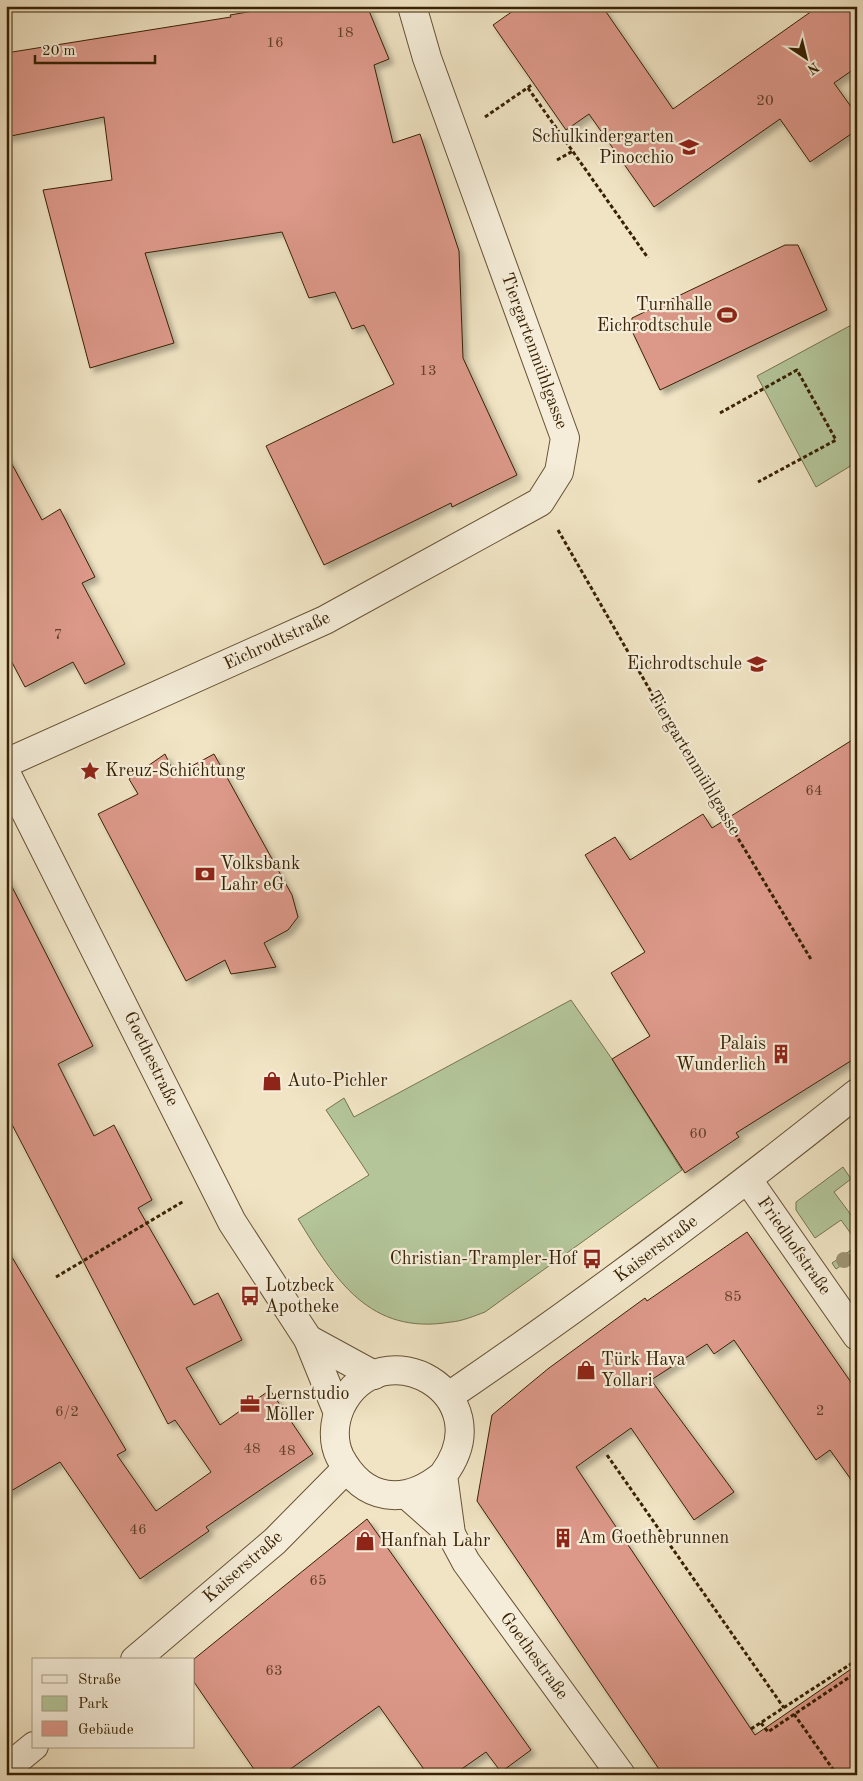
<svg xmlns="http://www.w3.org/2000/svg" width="863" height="1781" font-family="'Old Standard TT',serif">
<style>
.green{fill:#b3c599;stroke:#76744e}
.building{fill:#dc9889;stroke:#382204;filter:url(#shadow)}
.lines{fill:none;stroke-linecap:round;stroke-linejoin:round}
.minor-casing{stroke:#665234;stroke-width:30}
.tertiary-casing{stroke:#665234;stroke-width:30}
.path{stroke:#382204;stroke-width:3;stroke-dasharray:4 2.5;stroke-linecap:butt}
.minor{stroke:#f5edd9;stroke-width:28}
.tertiary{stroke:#f5edd9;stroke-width:28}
.tree{fill:#9f9473}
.labels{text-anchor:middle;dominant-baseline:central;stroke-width:4.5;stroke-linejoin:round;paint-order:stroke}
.number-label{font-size:15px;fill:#614025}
.poi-label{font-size:18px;fill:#382204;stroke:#f5edd9;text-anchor:start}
.street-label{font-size:18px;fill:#382204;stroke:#f5edd9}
</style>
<defs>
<filter id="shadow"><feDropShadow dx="4.5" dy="4.5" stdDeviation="2.5" flood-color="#0004"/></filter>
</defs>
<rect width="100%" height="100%" fill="#f0e4c4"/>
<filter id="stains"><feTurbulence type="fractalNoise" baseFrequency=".004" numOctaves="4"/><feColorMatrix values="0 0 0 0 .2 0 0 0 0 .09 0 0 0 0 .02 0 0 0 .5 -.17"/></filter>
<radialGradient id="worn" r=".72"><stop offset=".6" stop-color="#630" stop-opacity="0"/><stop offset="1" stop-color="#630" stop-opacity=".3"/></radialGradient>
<g class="green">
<polygon points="857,322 857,462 816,487 757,376"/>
<path d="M571 1000 612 1059 682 1170 485 1312C474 1316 463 1321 451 1322 369 1336 335 1279 298 1219L369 1175 326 1110 344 1098 354 1117Z"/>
<polygon points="843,1167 851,1179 834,1192 857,1223 857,1242 841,1220 815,1238 796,1210 796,1202"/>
<polygon points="857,1246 857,1255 836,1269 832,1263"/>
</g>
<g class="building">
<polygon points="283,6 367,6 389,59 374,65 393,143 420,134 459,251 463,358 517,475 452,507 451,503 324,565 266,446 394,384 364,325 352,329 335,292 309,298 282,232 145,253 174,343 90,368 43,190 112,180 104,117 6,137 6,53 231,17 230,15"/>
<polygon points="520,6 602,6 673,109 819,6 857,6 857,67 834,83 857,115 857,130 810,162 780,119 654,207 589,114 566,130 493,25"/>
<polygon points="785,245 798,245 827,310 660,390 632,331 632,318"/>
<polygon points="6,453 42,520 60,509 95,577 82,583 125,664 85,684 73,662 25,687 6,651"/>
<polygon points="857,737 857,1057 736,1133 739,1137 685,1173 612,1059 650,1036 611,973 645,952 585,855 615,837 630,860 703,814 712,828"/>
<polygon points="165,754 175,775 214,754 292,895 298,917 288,930 264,943 276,967 231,974 225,960 186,981 98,814 138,794 129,779"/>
<polygon points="6,875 93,1046 58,1064 94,1136 114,1125 152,1200 138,1208 194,1305 218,1293 242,1340 186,1368 220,1425 270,1390 313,1454 206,1527 209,1531 140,1579 60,1462 6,1494 6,1247 126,1450 117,1455 156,1511 211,1472 175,1420 168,1424 6,1113"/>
<polygon points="747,1232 857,1391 857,1488 830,1450 816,1460 734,1340 714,1354 707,1344 651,1380 734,1492 694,1520 631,1428 576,1467 755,1735 857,1665 857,1775 663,1775 477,1501 492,1415 549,1368 645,1298 647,1301"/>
<polygon points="367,1519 531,1750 501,1772 486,1752 453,1775 428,1775 379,1706 282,1775 258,1775 194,1682 194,1659"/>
</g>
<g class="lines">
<defs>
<g id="minor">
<polyline points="6,763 325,620 540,502 559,472 565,438 427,58 412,6"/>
<polyline points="748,1180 857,1336"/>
<polyline points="135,1660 275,1541 346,1469"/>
<polyline points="6,1769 34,1746"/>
</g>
<g id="tertiary">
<polyline points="6,773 232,1222 308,1339 338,1413"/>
<polyline points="308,1339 374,1375"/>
<path d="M449 1396C589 1301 724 1199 857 1093"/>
<path d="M443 1475C405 1506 364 1502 340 1457 332 1441 334 1421 341 1406 381 1326 504 1394 443 1475L451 1534 466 1562 621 1775"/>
<polyline points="407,1495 451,1534"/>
</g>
</defs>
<use href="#minor" class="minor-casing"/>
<use href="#tertiary" class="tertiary-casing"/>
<g class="path">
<polyline points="528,88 648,258"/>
<polyline points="485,117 533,84"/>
<polyline points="557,160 573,151"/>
<polyline points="720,413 797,370 836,440 758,482"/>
<polyline points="558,530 674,732 812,961"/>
<polyline points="56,1277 184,1201"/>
<polyline points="607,1455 784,1708"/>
<polyline points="794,1714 837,1775"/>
<polyline points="761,1723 768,1732 857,1672"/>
<polyline points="751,1729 857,1660"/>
</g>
<use href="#minor" class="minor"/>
<use href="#tertiary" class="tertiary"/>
</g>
<circle class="tree" cx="844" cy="1260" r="8"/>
<defs>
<symbol id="school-bare" viewBox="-9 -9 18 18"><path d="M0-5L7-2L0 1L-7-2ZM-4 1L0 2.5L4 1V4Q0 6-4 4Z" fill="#8f2418" stroke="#f5edd9" stroke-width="2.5" paint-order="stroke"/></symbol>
<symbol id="stadium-bare" viewBox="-9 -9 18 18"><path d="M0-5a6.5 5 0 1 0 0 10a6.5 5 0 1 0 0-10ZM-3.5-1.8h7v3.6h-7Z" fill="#8f2418" stroke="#f5edd9" stroke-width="2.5" paint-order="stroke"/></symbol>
<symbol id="sight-bare" viewBox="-9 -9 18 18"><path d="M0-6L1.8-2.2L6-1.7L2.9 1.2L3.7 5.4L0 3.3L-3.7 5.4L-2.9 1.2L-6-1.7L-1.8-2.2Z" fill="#8f2418" stroke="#f5edd9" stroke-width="2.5" paint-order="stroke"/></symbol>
<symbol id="bank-bare" viewBox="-9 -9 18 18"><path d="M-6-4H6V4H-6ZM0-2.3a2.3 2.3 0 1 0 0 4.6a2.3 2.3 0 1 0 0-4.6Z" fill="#8f2418" stroke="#f5edd9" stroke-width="2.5" paint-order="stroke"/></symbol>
<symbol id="building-bare" viewBox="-9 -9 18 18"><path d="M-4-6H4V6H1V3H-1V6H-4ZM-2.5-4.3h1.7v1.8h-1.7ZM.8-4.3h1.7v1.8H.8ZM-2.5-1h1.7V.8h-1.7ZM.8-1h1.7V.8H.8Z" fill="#8f2418" stroke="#f5edd9" stroke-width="2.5" paint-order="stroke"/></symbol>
<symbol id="shop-bare" viewBox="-9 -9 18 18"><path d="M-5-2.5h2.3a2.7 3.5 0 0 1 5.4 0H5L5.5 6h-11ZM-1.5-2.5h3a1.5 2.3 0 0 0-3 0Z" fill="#8f2418" stroke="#f5edd9" stroke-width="2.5" paint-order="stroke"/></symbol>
<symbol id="bus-bare" viewBox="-9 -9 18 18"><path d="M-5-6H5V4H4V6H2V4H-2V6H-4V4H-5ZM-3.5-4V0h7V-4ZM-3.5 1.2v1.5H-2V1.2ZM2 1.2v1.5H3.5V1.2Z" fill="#8f2418" stroke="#f5edd9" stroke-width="2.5" paint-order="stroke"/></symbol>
<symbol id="office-bare" viewBox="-9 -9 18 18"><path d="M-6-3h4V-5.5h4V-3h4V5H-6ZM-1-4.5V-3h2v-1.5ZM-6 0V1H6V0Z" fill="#8f2418" stroke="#f5edd9" stroke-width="2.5" paint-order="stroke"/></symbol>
</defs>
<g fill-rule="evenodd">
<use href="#school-bare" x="675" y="133" width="28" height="28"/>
<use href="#stadium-bare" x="713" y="301" width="28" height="28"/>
<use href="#school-bare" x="743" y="650" width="28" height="28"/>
<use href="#sight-bare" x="76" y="757" width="28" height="28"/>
<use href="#bank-bare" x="191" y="860" width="28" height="28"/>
<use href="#building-bare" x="767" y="1040" width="28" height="28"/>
<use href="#shop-bare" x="258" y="1067" width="28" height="28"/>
<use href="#bus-bare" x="578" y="1245" width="28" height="28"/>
<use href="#bus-bare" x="236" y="1282" width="28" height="28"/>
<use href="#shop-bare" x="572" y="1356" width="28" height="28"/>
<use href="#office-bare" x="236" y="1390" width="28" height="28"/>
<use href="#building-bare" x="549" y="1524" width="28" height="28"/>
<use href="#shop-bare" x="351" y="1527" width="28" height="28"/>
</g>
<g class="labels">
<g class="number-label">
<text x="345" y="33">18</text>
<text x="275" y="43">16</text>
<text x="765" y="101">20</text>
<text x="428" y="371">13</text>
<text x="58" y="635">7</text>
<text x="814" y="791">64</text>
<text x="698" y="1134">60</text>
<text x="733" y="1297">85</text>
<text x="820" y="1411">2</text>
<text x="67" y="1412">6/2</text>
<text x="252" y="1449">48</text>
<text x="287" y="1451">48</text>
<text x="138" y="1530">46</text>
<text x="318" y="1581">65</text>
<text x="274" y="1671">63</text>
</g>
<g class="poi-label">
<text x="674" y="137" text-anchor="end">Schulkindergarten<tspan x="674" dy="21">Pinocchio</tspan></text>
<text x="712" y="305" text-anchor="end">Turnhalle<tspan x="712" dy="21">Eichrodtschule</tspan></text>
<text x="742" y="664" text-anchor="end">Eichrodtschule</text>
<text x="105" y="771">Kreuz-Schichtung</text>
<text x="220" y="864">Volksbank<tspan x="220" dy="21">Lahr eG</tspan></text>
<text x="766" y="1044" text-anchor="end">Palais<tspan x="766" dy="21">Wunderlich</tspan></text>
<text x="287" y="1081">Auto-Pichler</text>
<text x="577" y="1259" text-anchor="end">Christian-Trampler-Hof</text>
<text x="265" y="1286">Lotzbeck<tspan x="265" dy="21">Apotheke</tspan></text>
<text x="601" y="1360">Türk Hava<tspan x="601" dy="21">Yollari</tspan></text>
<text x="265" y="1394">Lernstudio<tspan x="265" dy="21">Möller</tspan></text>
<text x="578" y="1538">Am Goethebrunnen</text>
<text x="380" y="1541">Hanfnah Lahr</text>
</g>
<g class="street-label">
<text transform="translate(534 351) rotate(70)">Tiergartenmühlgasse</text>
<text transform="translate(277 641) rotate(-25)">Eichrodtstraße</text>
<text transform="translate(694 763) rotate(59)">Tiergartenmühlgasse</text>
<text transform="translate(151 1059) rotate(64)">Goethestraße</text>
<text transform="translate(794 1246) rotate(55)">Friedhofstraße</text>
<text transform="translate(656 1249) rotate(-37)">Kaiserstraße</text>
<text transform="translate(243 1567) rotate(-41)">Kaiserstraße</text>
<text transform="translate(534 1656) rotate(54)">Goethestraße</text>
</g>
</g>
<rect width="863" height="1781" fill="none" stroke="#f0e4c4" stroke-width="25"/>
<rect x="8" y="8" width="848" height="1766" fill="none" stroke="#382204" stroke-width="2.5"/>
<rect x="12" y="12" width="838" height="1756" fill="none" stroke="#382204"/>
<rect x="32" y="1658" width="162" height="90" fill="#f5edd9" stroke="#a99c84"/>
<rect x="42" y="1675" width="25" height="8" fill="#f5edd9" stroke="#a99c84"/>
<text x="78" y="1684" font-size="15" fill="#382204">Straße</text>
<rect x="42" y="1696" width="25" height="15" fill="#b3c599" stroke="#a99c84"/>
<text x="78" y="1708" font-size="15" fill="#382204">Park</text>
<rect x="42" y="1721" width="25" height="15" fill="#dc9889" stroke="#a99c84"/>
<text x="78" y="1734" font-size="15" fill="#382204">Gebäude</text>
<g transform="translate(806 58) rotate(145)" stroke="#f5edd9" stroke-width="4" paint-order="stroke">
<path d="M0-4L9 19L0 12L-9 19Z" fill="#382204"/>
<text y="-8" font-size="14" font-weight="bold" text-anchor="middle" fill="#382204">N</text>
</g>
<path d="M35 55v8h120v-8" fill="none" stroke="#382204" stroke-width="2.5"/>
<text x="42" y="55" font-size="15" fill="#382204" stroke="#f5edd9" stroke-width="4" paint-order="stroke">20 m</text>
<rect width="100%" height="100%" filter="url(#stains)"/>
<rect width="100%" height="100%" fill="url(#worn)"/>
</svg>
